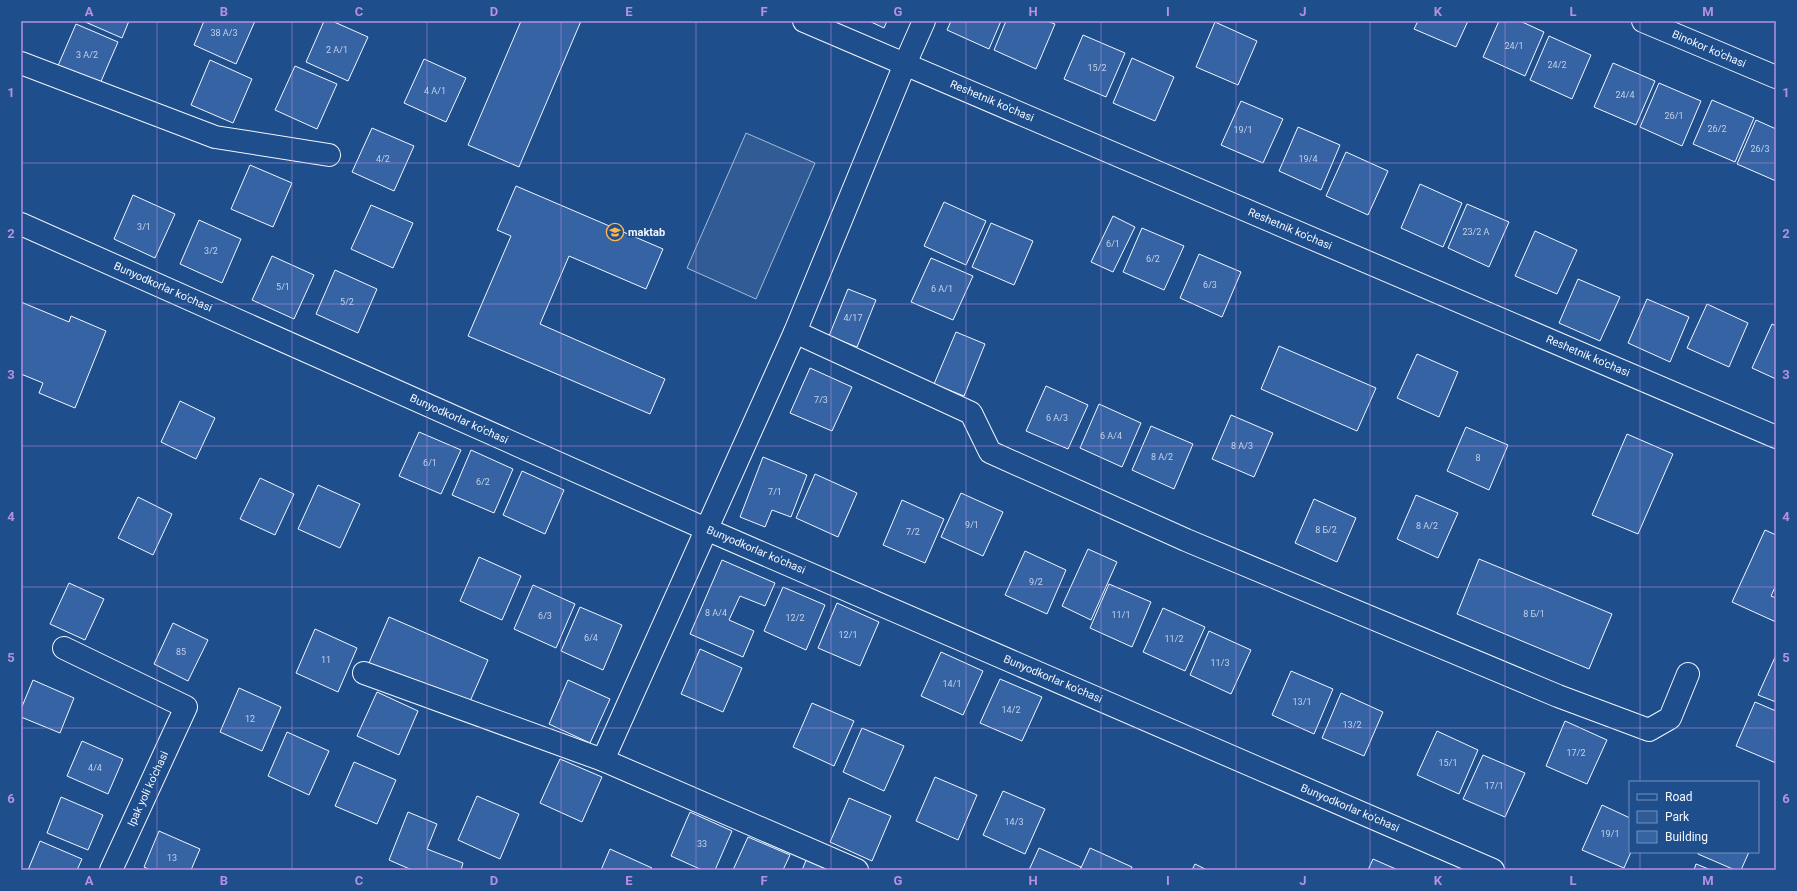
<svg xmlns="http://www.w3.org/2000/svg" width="1797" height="891" font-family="Roboto,sans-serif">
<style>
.green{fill:#305b95;stroke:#a8bbd7}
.building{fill:#3563a3;stroke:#f2f6ff}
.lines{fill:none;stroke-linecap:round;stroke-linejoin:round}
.minor-casing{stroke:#f2f6ff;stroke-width:24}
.minor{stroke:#1f4e8c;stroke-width:22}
.grid{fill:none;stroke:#b691df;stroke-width:1;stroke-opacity:0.55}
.labels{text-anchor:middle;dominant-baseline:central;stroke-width:3;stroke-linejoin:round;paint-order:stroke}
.number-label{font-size:9px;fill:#c3d1e8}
.street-label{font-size:11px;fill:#f2f6ff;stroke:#1f4e8c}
.poi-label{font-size:11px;font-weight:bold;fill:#f2f6ff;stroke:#1f4e8c;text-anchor:start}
.neatline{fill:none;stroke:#b691df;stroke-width:1.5}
.grid-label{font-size:13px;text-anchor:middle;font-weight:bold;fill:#b691df}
</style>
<rect width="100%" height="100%" fill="#1f4e8c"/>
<polygon class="green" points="746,133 815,163 756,299 687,268"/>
<g class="building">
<polygon points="83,21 129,21 122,38"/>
<polygon points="204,21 255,21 236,64 194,45"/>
<polygon points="324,21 332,21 368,37 348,81 306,62"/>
<polygon points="521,21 581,21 519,167 468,145"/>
<polygon points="869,21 887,21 884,28"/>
<polygon points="951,21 1001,21 989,49 947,30"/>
<polygon points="1006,21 1047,21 1055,24 1036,69 994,50"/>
<polygon points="1418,21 1468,21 1456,47 1414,29"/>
<polygon points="1499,21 1520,21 1544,32 1525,76 1483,57"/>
<polygon points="1215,22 1257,41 1238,85 1196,67"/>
<polygon points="76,24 118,42 99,86 57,68"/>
<polygon points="1083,35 1125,53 1106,97 1064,79"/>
<polygon points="1549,36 1591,55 1572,99 1530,80"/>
<polygon points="1132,58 1174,77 1155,121 1113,103"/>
<polygon points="424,59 466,78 446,122 404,103"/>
<polygon points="210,60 252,79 233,123 191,105"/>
<polygon points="1613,63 1655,81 1636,125 1594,107"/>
<polygon points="295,66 337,84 317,129 275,110"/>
<polygon points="1659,83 1701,101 1682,146 1640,127"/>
<polygon points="1712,100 1754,118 1735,162 1693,144"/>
<polygon points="1241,101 1283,119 1263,163 1221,145"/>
<polygon points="1756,120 1776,129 1776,181 1737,164"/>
<polygon points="1298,127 1340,145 1321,190 1279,171"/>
<polygon points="372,128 414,146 394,191 352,172"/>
<polygon points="1346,152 1388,171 1368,215 1326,196"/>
<polygon points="250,165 292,183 273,227 231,209"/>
<polygon points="1420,184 1462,203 1443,247 1401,228"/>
<polygon points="516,186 663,249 646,289 569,256 540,324 665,379 650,414 468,336 511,236 497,230"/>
<polygon points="133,195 175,214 155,258 114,239"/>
<polygon points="944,202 986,221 966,265 924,246"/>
<polygon points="1467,204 1509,222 1489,267 1448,248"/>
<polygon points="371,205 413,223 393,268 351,249"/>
<polygon points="1113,216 1135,227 1113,272 1091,262"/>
<polygon points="199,220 241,239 222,283 180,264"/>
<polygon points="991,223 1033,241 1014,285 972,267"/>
<polygon points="1142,228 1184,246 1164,290 1123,272"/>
<polygon points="1535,231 1577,250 1557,294 1515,276"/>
<polygon points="1199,254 1241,272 1222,317 1180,298"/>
<polygon points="272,256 314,275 294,319 252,300"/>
<polygon points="931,258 973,276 953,320 911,302"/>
<polygon points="335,270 377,289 358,333 316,314"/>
<polygon points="1578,279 1620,297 1600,341 1559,323"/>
<polygon points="848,289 876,300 857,347 829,336"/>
<polygon points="1647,299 1689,317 1670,362 1628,343"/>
<polygon points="21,302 69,322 71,316 106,331 75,408 39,393 43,383 21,374"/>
<polygon points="1707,304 1748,323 1729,367 1687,348"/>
<polygon points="1772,324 1776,326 1776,379 1752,368"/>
<polygon points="956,332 985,344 964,396 934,384"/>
<polygon points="1279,346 1376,388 1357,431 1261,389"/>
<polygon points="1417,354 1458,372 1439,417 1397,398"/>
<polygon points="810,368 852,387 832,431 790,413"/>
<polygon points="1046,386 1088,405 1068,449 1026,431"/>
<polygon points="180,401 215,418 196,459 161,442"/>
<polygon points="1099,404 1141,423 1122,467 1080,448"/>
<polygon points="1231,415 1273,433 1254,477 1212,459"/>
<polygon points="1151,426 1193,444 1174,489 1132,470"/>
<polygon points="1466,427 1508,445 1489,490 1447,471"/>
<polygon points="419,432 461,450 441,494 399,476"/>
<polygon points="1627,434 1673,454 1638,534 1592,515"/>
<polygon points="471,450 513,469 494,513 452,495"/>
<polygon points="763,457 807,475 791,517 772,510 765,527 740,517"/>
<polygon points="522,471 564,490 545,534 503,515"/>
<polygon points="815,474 857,493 838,537 796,518"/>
<polygon points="260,478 294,494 275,535 240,519"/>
<polygon points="318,485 360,504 340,548 298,529"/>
<polygon points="961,493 1003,512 983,556 941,537"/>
<polygon points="1416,495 1458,513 1438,558 1397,539"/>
<polygon points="138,497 172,514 153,555 118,538"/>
<polygon points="1314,499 1356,518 1337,562 1295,543"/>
<polygon points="902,500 944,519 925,563 883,545"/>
<polygon points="1765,530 1776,535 1776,585 1771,596 1776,598 1776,622 1732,602"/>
<polygon points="1088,549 1117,562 1091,620 1062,606"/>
<polygon points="1025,551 1066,570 1047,614 1005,595"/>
<polygon points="479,557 521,576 502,620 460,601"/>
<polygon points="1479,559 1612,614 1589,669 1457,614"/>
<polygon points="722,560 775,583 765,606 740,596 729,620 754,631 743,657 690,634"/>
<polygon points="69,583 104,599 85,640 50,624"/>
<polygon points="1109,584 1151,602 1132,647 1090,628"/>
<polygon points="533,585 575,604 556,648 514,629"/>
<polygon points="783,587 825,605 806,650 764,631"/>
<polygon points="837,603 879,622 860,666 818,648"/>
<polygon points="580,607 622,625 603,670 561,651"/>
<polygon points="1163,608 1205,627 1185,671 1143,652"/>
<polygon points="389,617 488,660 468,706 369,663"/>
<polygon points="173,623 208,640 188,681 154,664"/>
<polygon points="315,629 357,648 338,692 296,673"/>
<polygon points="1209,631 1251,650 1231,694 1190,675"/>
<polygon points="700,649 742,668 723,712 681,694"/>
<polygon points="941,652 983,671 963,715 921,696"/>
<polygon points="1776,655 1776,702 1758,695"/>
<polygon points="1291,671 1333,689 1314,734 1272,715"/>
<polygon points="1000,679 1042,697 1022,741 980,723"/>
<polygon points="33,680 74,698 60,733 21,717 21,709"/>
<polygon points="568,680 610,699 590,743 549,724"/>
<polygon points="239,688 281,707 262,751 220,732"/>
<polygon points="377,692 418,711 399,755 357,736"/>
<polygon points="1341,693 1383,712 1364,756 1322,738"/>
<polygon points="1755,702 1776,711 1776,763 1736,746"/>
<polygon points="812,703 854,721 834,766 793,747"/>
<polygon points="1565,721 1607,740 1587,784 1546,766"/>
<polygon points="862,728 904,746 884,791 843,772"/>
<polygon points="1437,731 1478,750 1459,794 1417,775"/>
<polygon points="287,732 329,751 309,795 268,776"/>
<polygon points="82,741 123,759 108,794 67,776"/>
<polygon points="1483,755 1525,773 1505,817 1463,799"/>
<polygon points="560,759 602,777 582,822 540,803"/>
<polygon points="354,762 396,780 377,824 335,806"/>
<polygon points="935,777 977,795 958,840 916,821"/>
<polygon points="1003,791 1045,809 1025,854 983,835"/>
<polygon points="477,796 519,814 500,859 458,840"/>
<polygon points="61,797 103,815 88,850 47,833"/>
<polygon points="849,798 891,816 872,861 830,842"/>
<polygon points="1602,805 1630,818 1630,852 1631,852 1624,868 1582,850"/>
<polygon points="408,812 437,824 427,849 463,863 461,870 412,870 389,860"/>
<polygon points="690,812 732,831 715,870 702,870 671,856"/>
<polygon points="159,831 200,849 191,870 150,870 144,867"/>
<polygon points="748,837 790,855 783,870 733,870"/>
<polygon points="40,841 82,859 77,870 28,870"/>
<polygon points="1039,848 1081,867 1080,870 1029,870"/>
<polygon points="1090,848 1132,867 1131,870 1080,870"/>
<polygon points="610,849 652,868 651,870 601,870"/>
<polygon points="1698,852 1749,852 1741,870 1735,870 1698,854"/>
<polygon points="807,858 834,870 802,870"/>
<polygon points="1373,859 1398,870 1368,870"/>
<polygon points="1195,864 1207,870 1192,870"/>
<polygon points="1696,864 1711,870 1694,870"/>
</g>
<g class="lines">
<defs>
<g id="minor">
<polyline points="804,21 1776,437"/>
<polyline points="1643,21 1776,77"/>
<polyline points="21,63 215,137 329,155"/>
<polyline points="21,224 706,529 1493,870"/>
<polyline points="795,332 971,413 990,452 1186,540 1558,696 1649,730 1670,718 1688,674"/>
<polyline points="64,648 186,707 111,870"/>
<polyline points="364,673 603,760 857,870"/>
<polyline points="603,760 795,332 905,64 924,21"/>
</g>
</defs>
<use href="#minor" class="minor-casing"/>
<use href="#minor" class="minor"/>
</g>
<path class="grid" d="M157 21V870M292 21V870M427 21V870M561 21V870M696 21V870M831 21V870M966 21V870M1101 21V870M1236 21V870M1370 21V870M1505 21V870M1640 21V782M21 163H1776M21 304H1776M21 446H1776M21 587H1776M21 728H1776M1640 852V870"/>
<defs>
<symbol id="school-ring" viewBox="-11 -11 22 22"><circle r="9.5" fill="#1f4e8c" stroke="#ffb74d" stroke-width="1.5"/><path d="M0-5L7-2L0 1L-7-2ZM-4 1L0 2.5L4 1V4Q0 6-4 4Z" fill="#ffb74d"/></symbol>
</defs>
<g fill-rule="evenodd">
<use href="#school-ring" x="605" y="222" width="20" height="20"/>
</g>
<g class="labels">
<g class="number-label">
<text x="224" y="33">38 А/3</text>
<text x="1514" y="46">24/1</text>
<text x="337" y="50">2 А/1</text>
<text x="87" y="55">3 А/2</text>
<text x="1557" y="65">24/2</text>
<text x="1097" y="68">15/2</text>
<text x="435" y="91">4 А/1</text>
<text x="1625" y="95">24/4</text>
<text x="1674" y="116">26/1</text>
<text x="1717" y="129">26/2</text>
<text x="1243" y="130">19/1</text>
<text x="1760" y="149">26/3</text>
<text x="383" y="159">4/2</text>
<text x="1308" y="159">19/4</text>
<text x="144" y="227">3/1</text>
<text x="1476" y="232">23/2 А</text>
<text x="1113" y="244">6/1</text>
<text x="211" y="251">3/2</text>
<text x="1153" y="259">6/2</text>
<text x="1210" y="285">6/3</text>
<text x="283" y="287">5/1</text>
<text x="942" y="289">6 А/1</text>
<text x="347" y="302">5/2</text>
<text x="853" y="318">4/17</text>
<text x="821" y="400">7/3</text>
<text x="1057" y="418">6 А/3</text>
<text x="1111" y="436">6 А/4</text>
<text x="1242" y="446">8 А/3</text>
<text x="1162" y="457">8 А/2</text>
<text x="1478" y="458">8</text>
<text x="430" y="463">6/1</text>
<text x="483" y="482">6/2</text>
<text x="775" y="492">7/1</text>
<text x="972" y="525">9/1</text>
<text x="1427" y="526">8 А/2</text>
<text x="1326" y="530">8 Б/2</text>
<text x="913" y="532">7/2</text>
<text x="1036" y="582">9/2</text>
<text x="716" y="613">8 А/4</text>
<text x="1534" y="614">8 Б/1</text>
<text x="1121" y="615">11/1</text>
<text x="545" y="616">6/3</text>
<text x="795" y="618">12/2</text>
<text x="848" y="635">12/1</text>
<text x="591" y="638">6/4</text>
<text x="1174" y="639">11/2</text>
<text x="181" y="652">85</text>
<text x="326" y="660">11</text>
<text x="1220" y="663">11/3</text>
<text x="952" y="684">14/1</text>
<text x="1302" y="702">13/1</text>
<text x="1011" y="710">14/2</text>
<text x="250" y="719">12</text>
<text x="1352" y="725">13/2</text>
<text x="1576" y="753">17/2</text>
<text x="1448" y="763">15/1</text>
<text x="95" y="768">4/4</text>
<text x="1494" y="786">17/1</text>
<text x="1014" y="822">14/3</text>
<text x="1610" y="834">19/1</text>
<text x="702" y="844">33</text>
<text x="172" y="858">13</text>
</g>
<g class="street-label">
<text transform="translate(1709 49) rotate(23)">Binokor ko'chasi</text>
<text transform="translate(992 101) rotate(23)">Reshetnik ko'chasi</text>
<text transform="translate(1290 229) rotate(23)">Reshetnik ko'chasi</text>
<text transform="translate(163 287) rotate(24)">Bunyodkorlar ko'chasi</text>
<text transform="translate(1588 356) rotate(23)">Reshetnik ko'chasi</text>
<text transform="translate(459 419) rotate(24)">Bunyodkorlar ko'chasi</text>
<text transform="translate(756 550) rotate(23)">Bunyodkorlar ko'chasi</text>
<text transform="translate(1053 679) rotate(23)">Bunyodkorlar ko'chasi</text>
<text transform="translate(148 789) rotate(-65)">Ipak yoli ko'chasi</text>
<text transform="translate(1350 808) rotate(23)">Bunyodkorlar ko'chasi</text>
</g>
<g class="poi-label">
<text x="628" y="232">maktab</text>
</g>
</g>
<rect width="1797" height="891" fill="none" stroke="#1f4e8c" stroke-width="44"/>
<rect x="1629" y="781" width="130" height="72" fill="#1f4e8c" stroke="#7391ba"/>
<rect x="1637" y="794" width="20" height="6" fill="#1f4e8c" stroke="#7391ba"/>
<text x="1665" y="801" font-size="12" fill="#f2f6ff">Road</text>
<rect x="1637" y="811" width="20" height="12" fill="#305b95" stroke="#7391ba"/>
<text x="1665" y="821" font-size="12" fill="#f2f6ff">Park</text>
<rect x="1637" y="831" width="20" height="12" fill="#3563a3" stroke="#7391ba"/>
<text x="1665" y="841" font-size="12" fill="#f2f6ff">Building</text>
<rect x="22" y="22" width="1753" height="847" class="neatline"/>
<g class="grid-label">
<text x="89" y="16">A</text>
<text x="224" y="16">B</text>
<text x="359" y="16">C</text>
<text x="494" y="16">D</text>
<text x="629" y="16">E</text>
<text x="764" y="16">F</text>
<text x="898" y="16">G</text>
<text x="1033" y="16">H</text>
<text x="1168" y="16">I</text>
<text x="1303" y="16">J</text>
<text x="1438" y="16">K</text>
<text x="1573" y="16">L</text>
<text x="1708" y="16">M</text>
<text x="11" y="97">1</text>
<text x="1786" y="97">1</text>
<text x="11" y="238">2</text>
<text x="1786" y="238">2</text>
<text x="11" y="379">3</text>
<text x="1786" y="379">3</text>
<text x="11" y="521">4</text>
<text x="1786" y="521">4</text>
<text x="11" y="662">5</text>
<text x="1786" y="662">5</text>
<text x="11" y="803">6</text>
<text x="1786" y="803">6</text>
<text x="89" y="885">A</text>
<text x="224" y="885">B</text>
<text x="359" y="885">C</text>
<text x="494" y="885">D</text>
<text x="629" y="885">E</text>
<text x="764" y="885">F</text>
<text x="898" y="885">G</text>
<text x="1033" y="885">H</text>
<text x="1168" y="885">I</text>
<text x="1303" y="885">J</text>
<text x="1438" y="885">K</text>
<text x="1573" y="885">L</text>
<text x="1708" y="885">M</text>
</g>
</svg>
